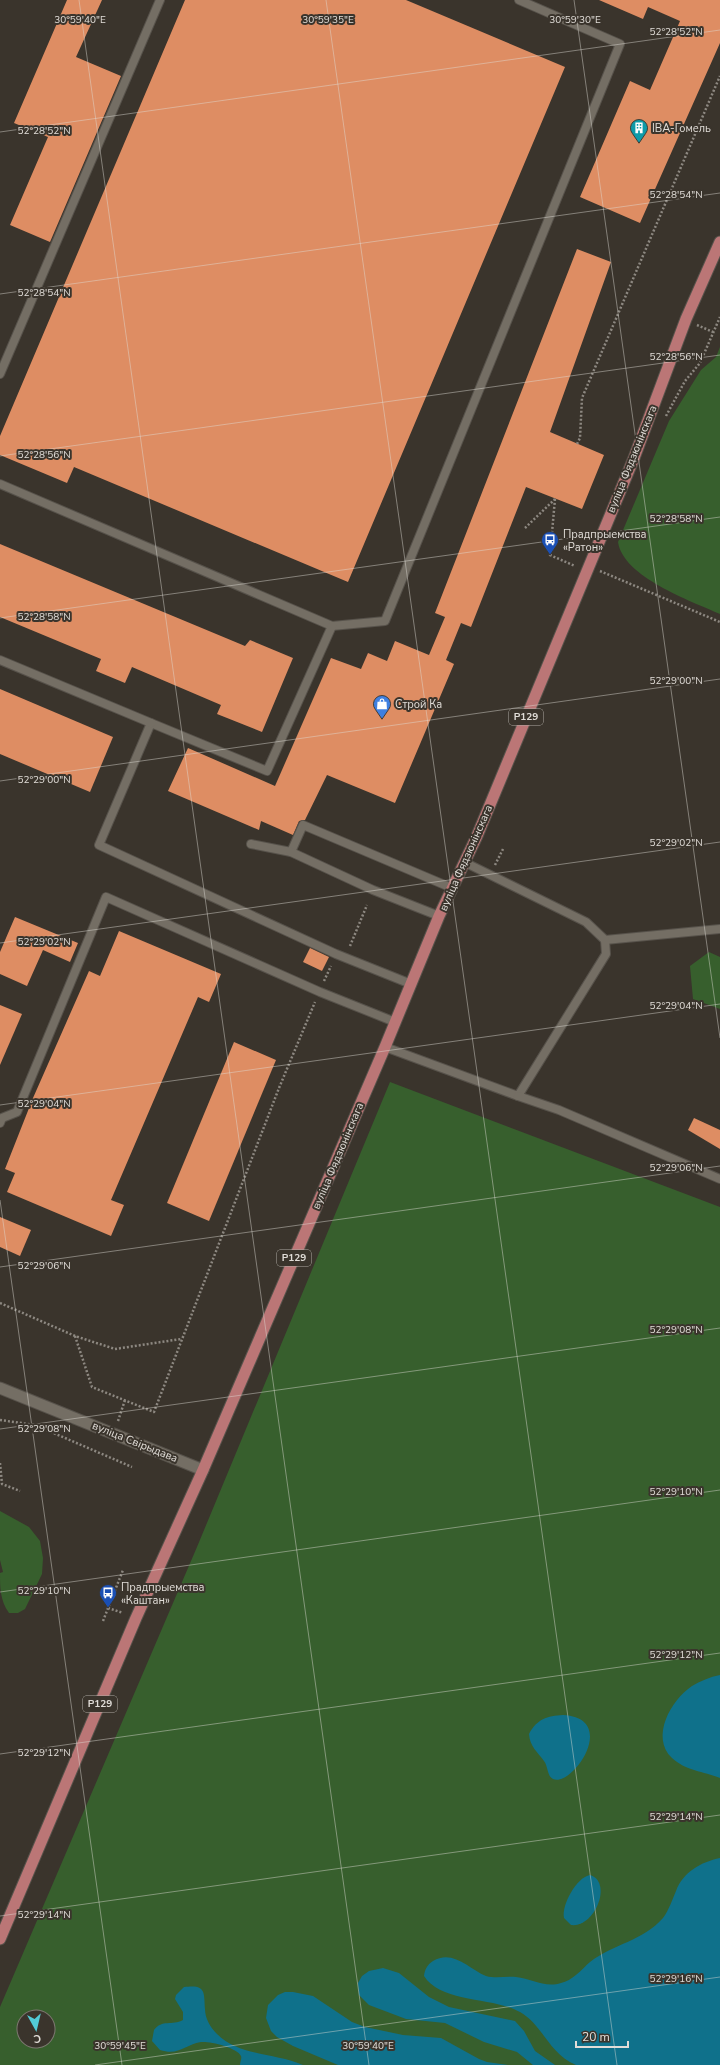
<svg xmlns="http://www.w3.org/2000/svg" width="720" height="2065" font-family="'Nunito Sans',sans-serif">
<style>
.green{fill:#375f2d;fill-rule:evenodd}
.water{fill:#0f718b}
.building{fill:#de8d63}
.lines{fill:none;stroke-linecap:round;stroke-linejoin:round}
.service-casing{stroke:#57524b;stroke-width:10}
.secondary-casing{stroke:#57524b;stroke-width:13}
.primary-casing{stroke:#57524b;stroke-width:13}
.path{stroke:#8d8881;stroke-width:2.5;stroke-dasharray:2 2;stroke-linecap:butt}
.service{stroke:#746e64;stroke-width:8}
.secondary{stroke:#746e64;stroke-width:11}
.primary{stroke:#bb7676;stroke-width:11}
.ticks{fill:none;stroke:#e1ddd8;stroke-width:1;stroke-opacity:0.45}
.labels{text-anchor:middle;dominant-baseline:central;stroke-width:4;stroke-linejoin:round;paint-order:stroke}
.shield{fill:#3a342c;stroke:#afaaa4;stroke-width:1}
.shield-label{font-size:10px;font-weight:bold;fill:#e1ddd8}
.poi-label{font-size:11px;fill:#e1ddd8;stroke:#3a342c;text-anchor:start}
.street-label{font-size:11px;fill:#e1ddd8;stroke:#3a342c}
.ticks-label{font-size:10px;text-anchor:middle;fill:#e1ddd8;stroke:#3a342c;stroke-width:4;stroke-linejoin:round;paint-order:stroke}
</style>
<rect width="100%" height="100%" fill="#3a342c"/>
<g class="green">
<path d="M720 347V614C691 601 623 577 618 542L669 421 701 370 716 357Z"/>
<polygon points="709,952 720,957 720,1009 693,999 690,966"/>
<path d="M390 1082 720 1207V2065H0V2007L197 1547ZM24 2017H48V2041H24Z"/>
<path d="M0 1511 29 1527 40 1541 43 1558 42 1574 25 1609 18 1613H9C0 1600 0 1588 0 1573L3 1572 0 1560Z"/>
</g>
<g class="water">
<path d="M720 1675V1778C703 1771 686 1771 672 1758 650 1737 671 1700 692 1686 700 1681 710 1677 720 1675Z"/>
<path d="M563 1715C620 1718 572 1788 553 1779 547 1776 548 1766 544 1761 537 1751 530 1747 529 1734 537 1719 547 1716 563 1715Z"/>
<path d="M720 1858V2065H576C548 2053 544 2026 520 2012 494 1997 441 2003 424 1976 425 1969 427 1965 433 1961 453 1949 469 1969 486 1976 496 1979 506 1976 516 1977 532 1979 545 1988 561 1983 572 1981 581 1970 590 1962 613 1944 643 1941 663 1918 669 1910 672 1900 676 1891 683 1872 701 1862 720 1858Z"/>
<path d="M590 1875C613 1882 595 1928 571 1925L564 1918C561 1905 577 1877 590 1875Z"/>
<polygon points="383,1968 399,1973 429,1997 449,2007 515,2021 524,2031 535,2051 555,2065 533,2065 517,2052 484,2042 445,2023 406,2019 369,2005 359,1995 358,1983 362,1976 369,1971"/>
<path d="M184 1987C206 1984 204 1992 205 2009 205 2018 210 2027 217 2034 239 2056 275 2053 303 2065H240C240 2062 242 2059 241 2056 237 2047 209 2041 201 2042 184 2045 179 2056 160 2050L152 2041 154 2030C162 2019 172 2026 183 2020V2012L175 1999 176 1995Z"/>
<polygon points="285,1992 293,1992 313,1996 352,2022 365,2027 403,2035 441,2038 479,2059 487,2062 508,2065 338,2065 293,2046 277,2037 271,2031 266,2018 268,2005 278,1995"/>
</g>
<g class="building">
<polygon points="67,0 102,0 76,57 121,76 50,242 10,225 48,137 14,123"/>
<polygon points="185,0 406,0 565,67 348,582 74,467 67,483 0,455 0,436"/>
<polygon points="599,0 720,0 720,43 640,223 580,197 630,81 650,90 680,21 648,7 643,19"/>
<polygon points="577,249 611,262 550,432 604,455 582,509 526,487 471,627 461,623 446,660 454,664 395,803 327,775 305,820 299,821 293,835 261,821 259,830 168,791 188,748 275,786 331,658 361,669 368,653 387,661 395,641 429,655 445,617 435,613"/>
<polygon points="0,544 245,646 250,640 293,658 262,732 217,714 221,705 132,667 125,683 96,671 101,659 0,617"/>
<polygon points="0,689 113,737 90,792 0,754"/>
<polygon points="15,917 78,943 70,962 43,950 27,986 0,974 0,952"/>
<polygon points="119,931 221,974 209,1002 198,997 111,1200 124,1205 111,1236 7,1192 15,1173 5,1169 33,1098 89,971 100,976"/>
<polygon points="310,948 329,957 322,971 303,962"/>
<polygon points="0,1005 22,1014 0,1065"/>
<polygon points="234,1042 276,1060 209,1221 167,1203"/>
<polygon points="694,1118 720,1130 720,1149 688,1130"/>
<polygon points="0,1217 31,1230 20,1256 0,1247"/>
</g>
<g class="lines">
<defs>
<g id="service">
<polyline points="0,374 160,0"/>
<polyline points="0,484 332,626 385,621 620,44 519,0"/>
<polyline points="332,626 267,771 151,723 99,845 336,954 411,984"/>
<polyline points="0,660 151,723"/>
<polyline points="251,844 291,852 303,825 452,888"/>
<polyline points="291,852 373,890 439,916"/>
<polyline points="605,940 720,929"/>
<polyline points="385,1047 518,1096 606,954 605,940 586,922 464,862"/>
<polyline points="518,1096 559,1110 720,1179"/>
<polyline points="0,1123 2,1118 17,1112 106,897 320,992 395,1022"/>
</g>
<polyline id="secondary" points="0,1388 203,1470"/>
<polyline id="primary" points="0,1939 136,1618 203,1470 385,1047 439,916 477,836 634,458 686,319 720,242"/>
</defs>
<use href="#service" class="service-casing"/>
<use href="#secondary" class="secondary-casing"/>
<use href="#primary" class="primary-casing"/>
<g class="path">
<polyline points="697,325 713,332"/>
<polyline points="666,416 685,381 700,363 720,317"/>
<polyline points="577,444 580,438 582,398 720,76"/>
<polyline points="555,499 550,555 575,566"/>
<polyline points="525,528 555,499"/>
<polyline points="600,571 720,622"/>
<polyline points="495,865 503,849"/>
<polyline points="350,946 367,905"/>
<polyline points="324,981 331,966"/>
<polyline points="0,1303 75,1336 115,1349 181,1339"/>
<polyline points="75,1336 92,1387 154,1412 279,1088 315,1002"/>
<polyline points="0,1420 35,1425 132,1467"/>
<polyline points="118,1421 125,1400"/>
<polyline points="0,1463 2,1484 20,1491"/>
<polyline points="108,1608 123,1613"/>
<polyline points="103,1621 123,1570"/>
</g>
<use href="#service" class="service"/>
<use href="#secondary" class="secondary"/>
<use href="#primary" class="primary"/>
</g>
<path class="ticks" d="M79 0 369 2065M326 0 617 2065M574 0 720 1038M0 132 720 30M0 294 720 193M0 456 720 355M0 618 720 517M0 781 720 679M0 943 720 842M0 1105 720 1004M0 1200 122 2065M0 1267 720 1166M0 1429 720 1328M0 1592 720 1490M0 1754 720 1653M0 1916 720 1815M95 2065 720 1977"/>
<defs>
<symbol id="building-pin" viewBox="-11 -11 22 30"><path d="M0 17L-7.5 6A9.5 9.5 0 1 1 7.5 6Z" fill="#0f9aa8" stroke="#3a342c"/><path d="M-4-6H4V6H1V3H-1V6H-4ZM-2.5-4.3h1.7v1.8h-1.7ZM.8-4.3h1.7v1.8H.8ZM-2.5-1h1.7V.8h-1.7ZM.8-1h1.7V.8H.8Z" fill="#fff"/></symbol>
<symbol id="bus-pin" viewBox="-11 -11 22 30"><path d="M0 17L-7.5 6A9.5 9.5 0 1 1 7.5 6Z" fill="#1a4fb4" stroke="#3a342c"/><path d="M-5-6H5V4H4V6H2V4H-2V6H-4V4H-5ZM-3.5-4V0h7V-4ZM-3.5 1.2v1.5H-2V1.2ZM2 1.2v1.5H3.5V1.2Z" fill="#fff"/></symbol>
<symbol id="shop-pin" viewBox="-11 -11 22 30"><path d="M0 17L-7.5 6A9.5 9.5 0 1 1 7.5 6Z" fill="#3f7fe0" stroke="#3a342c"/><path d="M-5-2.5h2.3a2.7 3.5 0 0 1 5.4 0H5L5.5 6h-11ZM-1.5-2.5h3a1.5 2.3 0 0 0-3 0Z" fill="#fff"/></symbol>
</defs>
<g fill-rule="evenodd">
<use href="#building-pin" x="629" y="118" width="20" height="27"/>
<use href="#bus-pin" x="540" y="530" width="20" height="27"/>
<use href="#shop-pin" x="372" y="694" width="20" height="27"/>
<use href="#bus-pin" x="98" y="1583" width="20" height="27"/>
</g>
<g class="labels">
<g class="shield">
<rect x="509" y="709" width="34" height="16" rx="3"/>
<rect x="277" y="1250" width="34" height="16" rx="3"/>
<rect x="83" y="1696" width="34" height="16" rx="3"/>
</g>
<g class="shield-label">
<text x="526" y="717">Р129</text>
<text x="294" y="1258">Р129</text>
<text x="100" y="1704">Р129</text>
</g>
<g class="poi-label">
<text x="652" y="128">IBA-Гомель</text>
<text x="563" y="534">Прадпрыемства<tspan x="563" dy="13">«Ратон»</tspan></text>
<text x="395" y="704">Строй Ка</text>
<text x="121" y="1587">Прадпрыемства<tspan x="121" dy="13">«Каштан»</tspan></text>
</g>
<g class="street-label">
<text transform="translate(632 459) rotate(-68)">вуліца Фядзюнінскага</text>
<text transform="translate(466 858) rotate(-66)">вуліца Фядзюнінскага</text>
<text transform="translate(338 1156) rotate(-67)">вуліца Фядзюнінскага</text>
<text transform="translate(135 1442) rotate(22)">вуліца Свірыдава</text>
</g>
</g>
<g class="ticks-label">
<text x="80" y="23">30°59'40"E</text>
<text x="328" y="23">30°59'35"E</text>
<text x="575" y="23">30°59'30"E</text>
<text x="676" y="35">52°28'52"N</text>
<text x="44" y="134">52°28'52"N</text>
<text x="676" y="198">52°28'54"N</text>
<text x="44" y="296">52°28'54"N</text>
<text x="676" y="360">52°28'56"N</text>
<text x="44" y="458">52°28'56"N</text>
<text x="676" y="522">52°28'58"N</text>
<text x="44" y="620">52°28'58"N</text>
<text x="676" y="684">52°29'00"N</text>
<text x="44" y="783">52°29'00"N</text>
<text x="676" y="846">52°29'02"N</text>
<text x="44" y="945">52°29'02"N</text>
<text x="676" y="1009">52°29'04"N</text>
<text x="44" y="1107">52°29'04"N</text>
<text x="676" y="1171">52°29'06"N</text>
<text x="44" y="1269">52°29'06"N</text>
<text x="676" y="1333">52°29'08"N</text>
<text x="44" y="1432">52°29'08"N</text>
<text x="676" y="1495">52°29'10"N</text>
<text x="44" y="1594">52°29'10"N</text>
<text x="676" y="1658">52°29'12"N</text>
<text x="44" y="1756">52°29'12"N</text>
<text x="676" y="1820">52°29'14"N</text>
<text x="44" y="1918">52°29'14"N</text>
<text x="676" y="1982">52°29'16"N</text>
<text x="120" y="2049">30°59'45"E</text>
<text x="368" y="2049">30°59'40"E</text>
</g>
<g transform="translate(36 2029) rotate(172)"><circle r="19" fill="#3a342c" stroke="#7d7871"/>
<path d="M0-3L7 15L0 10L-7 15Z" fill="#52cbd7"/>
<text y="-6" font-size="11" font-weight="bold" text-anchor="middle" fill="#e1ddd8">С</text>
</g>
<path d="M576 2041v6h52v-6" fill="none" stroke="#e1ddd8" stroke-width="2"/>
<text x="582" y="2041" font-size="12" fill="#e1ddd8" stroke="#3a342c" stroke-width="3" paint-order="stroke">20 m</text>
</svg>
